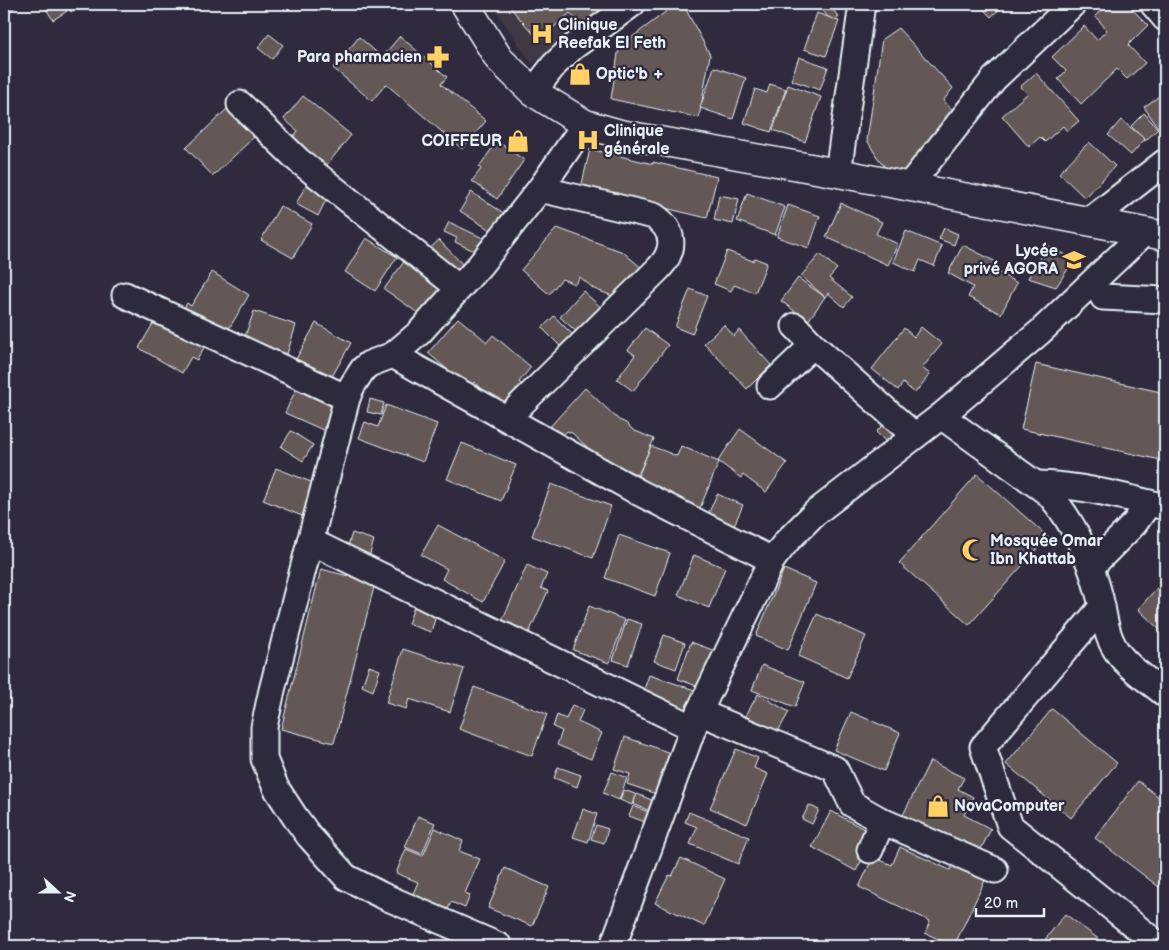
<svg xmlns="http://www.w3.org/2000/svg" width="1169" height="950" font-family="'Balsamiq Sans',sans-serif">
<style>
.built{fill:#3f3844}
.building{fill:#645954;stroke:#e8f1f8}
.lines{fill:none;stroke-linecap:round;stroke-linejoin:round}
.minor-casing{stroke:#e8f1f8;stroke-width:29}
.major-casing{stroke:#e8f1f8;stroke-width:31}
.minor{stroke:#2f2a3d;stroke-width:25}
.major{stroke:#2f2a3d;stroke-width:28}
.labels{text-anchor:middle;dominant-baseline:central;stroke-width:4.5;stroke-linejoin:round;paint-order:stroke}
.poi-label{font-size:16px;font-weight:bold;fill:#e8f1f8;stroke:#2f2a3d;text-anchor:start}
</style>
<rect width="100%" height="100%" fill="#2f2a3d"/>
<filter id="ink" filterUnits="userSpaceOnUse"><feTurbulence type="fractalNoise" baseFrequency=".02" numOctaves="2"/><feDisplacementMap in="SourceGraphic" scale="10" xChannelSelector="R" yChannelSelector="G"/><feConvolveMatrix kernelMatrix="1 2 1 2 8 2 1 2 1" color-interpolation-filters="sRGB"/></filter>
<g filter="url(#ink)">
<polygon class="built" points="491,4 615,4 532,64"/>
<g class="building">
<polygon points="4,4 12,4 15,7 4,17"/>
<polygon points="43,4 63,4 67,11 53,20"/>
<polygon points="65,4 81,4 71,12"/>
<polygon points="507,4 608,4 582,27 570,13 539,40"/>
<polygon points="676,4 683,4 710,55 699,118 611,99 619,47"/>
<polygon points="820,4 828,4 839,17 833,22 818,6"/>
<polygon points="978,4 1005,4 991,17"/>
<polygon points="1108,4 1127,4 1148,25 1128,45 1145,63 1127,79 1117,69 1081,104 1058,79 1066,71 1052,57 1084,26 1097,40 1107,30 1095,16"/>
<polygon points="817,13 839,21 826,56 804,49"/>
<polygon points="898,28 953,88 943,101 958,115 912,172 902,173 885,167 877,157 867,140 882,39"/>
<polygon points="269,34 283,45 272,59 258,48"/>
<polygon points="400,36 447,77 441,84 486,121 462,149 386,84 372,101 333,68 359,37 382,57"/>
<polygon points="799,57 828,67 820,90 791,80"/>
<polygon points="714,67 746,78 733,119 700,108"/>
<polygon points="1036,73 1079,121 1067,131 1063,126 1045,142 1040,137 1029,147 1002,116 1027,94 1020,87"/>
<polygon points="770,84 786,89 771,132 744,123 755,89 767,93"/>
<polygon points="788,85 821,97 805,142 773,130"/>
<polygon points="1165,92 1165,125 1159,129 1144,107"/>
<polygon points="303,96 351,135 326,166 292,138 298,131 284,119"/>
<polygon points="227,109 254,137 213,176 186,148"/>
<polygon points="1144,113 1158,129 1145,141 1131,126"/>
<polygon points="1121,120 1145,139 1131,155 1108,135"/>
<polygon points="497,141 524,160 497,199 472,181 481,169 479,167"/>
<polygon points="1089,142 1115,166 1085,198 1059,173"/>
<polygon points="590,149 653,164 653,162 717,177 707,218 581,188"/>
<polygon points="306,185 328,196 318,216 296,204"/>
<polygon points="471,192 510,217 498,235 460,211"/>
<polygon points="747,193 785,207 775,235 737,221"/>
<polygon points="719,195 739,199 733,224 714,220"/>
<polygon points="841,203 882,222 876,234 898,244 888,265 826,237"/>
<polygon points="788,205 820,216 809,248 777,237"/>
<polygon points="280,206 312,224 293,258 261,240"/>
<polygon points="449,222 489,241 483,255 455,242 457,238 444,232"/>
<polygon points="557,228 623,252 644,270 617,301 610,295 594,289 580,277 575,284 562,279 549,294 521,270"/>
<polygon points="944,228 958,234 954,245 939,239"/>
<polygon points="906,231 942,246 934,266 920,260 915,272 893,262"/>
<polygon points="366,238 397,257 375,291 345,272"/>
<polygon points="439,240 468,270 455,283 425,253"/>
<polygon points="963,245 998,263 994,270 1017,283 1001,314 968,297 973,287 948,273"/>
<polygon points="1047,245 1074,260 1056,287 1028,278"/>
<polygon points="727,251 753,261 755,258 767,263 755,293 734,285 731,291 714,284"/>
<polygon points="820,254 837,269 829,278 852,297 844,307 828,293 825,297 801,276"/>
<polygon points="406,259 443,286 422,316 384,289"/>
<polygon points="212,272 249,295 224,337 182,311 187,303 191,306"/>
<polygon points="798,278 825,297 808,321 781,301"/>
<polygon points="690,289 707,296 692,334 675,327"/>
<polygon points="583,291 606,312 583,338 560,317"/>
<polygon points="254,311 296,325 287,354 244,339"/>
<polygon points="159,313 207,342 197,360 191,357 182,373 139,348"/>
<polygon points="554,316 579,341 567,353 542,328"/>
<polygon points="458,318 487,342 493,335 531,367 519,382 522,385 503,407 474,382 469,388 428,353"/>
<polygon points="316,323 351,343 330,380 295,361"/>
<polygon points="724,325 734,336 739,330 771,365 747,389 704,343"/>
<polygon points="921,327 942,344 922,368 930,374 915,393 903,383 898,390 872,369 904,328 914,337"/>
<polygon points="645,328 668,345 633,391 617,379 635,355 628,350"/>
<polygon points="1036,364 1165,393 1165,461 1021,429"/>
<polygon points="298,385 336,402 323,430 285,413"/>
<polygon points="585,388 619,420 626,423 633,430 654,439 638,475 598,457 572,433 567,431 557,441 546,431"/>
<polygon points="370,399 384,403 381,415 367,412"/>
<polygon points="386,405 437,424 423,462 359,438 365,422 378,427"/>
<polygon points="888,420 899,431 887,443 876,432"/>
<polygon points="740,429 787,463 766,492 743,475 741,478 718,461"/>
<polygon points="291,431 313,445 303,461 281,447"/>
<polygon points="462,443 516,465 501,501 447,479"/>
<polygon points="651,446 677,456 681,446 719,462 700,508 636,481"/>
<polygon points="276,468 316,484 302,516 263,500"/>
<polygon points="977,474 1048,537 969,625 899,563"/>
<polygon points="551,484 611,506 593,558 532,536"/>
<polygon points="717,494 743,505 732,530 706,519"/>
<polygon points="438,525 505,561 483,602 442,579 447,569 421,555"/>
<polygon points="352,533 374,540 369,557 347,549"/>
<polygon points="619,535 670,553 655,596 605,578"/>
<polygon points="694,555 725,568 709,608 678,595"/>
<polygon points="527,565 547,574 541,588 548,591 528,635 501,623"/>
<polygon points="321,569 375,583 334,743 281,729"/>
<polygon points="784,569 816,583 788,650 756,636"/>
<polygon points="1165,579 1165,635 1138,609"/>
<polygon points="417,598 439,606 431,632 408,624"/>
<polygon points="589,606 625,620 609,663 573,650"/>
<polygon points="817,614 866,636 847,678 798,656"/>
<polygon points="627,619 642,624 628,665 613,660"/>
<polygon points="664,635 685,643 676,669 654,661"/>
<polygon points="691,642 715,651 702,688 678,679"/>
<polygon points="403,649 464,669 450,712 409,699 406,709 386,703"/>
<polygon points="762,665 805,682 795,707 752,690"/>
<polygon points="369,666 380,670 373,691 362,686"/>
<polygon points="649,675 698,691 690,714 641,698"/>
<polygon points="474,687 547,714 532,756 459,729"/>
<polygon points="758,694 789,712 776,735 745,717"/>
<polygon points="572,705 583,710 578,722 602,733 591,759 557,745 562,731 553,727 557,715 566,719"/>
<polygon points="1052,709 1117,763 1071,818 1006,764"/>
<polygon points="851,712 900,733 884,771 834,750"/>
<polygon points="625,737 679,756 665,797 627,784 630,774 614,769"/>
<polygon points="736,749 758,758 754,768 768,774 747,824 710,808"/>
<polygon points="930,761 964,778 958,789 973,797 964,815 991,829 976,859 900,821"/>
<polygon points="558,767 581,775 577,787 554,778"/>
<polygon points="612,772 627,778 619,800 603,793"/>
<polygon points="1138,781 1165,802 1165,879 1159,887 1095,838"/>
<polygon points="624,790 635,794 632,805 620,800"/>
<polygon points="637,794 661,804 657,814 633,804"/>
<polygon points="809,805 819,810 812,824 802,819"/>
<polygon points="633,806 656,815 653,825 629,816"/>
<polygon points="583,809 597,814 588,842 573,837"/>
<polygon points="831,811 875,835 856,871 812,847"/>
<polygon points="689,812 749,837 738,864 690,844 697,827 685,822"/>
<polygon points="418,816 435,823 422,854 405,847"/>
<polygon points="596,825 608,829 604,843 591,839"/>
<polygon points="435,828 463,841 459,851 480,859 465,893 470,895 465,908 451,902 447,911 412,896 418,882 396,873 406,849 423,856"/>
<polygon points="900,847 950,870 956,856 989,872 954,946 925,933 930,921 859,887 873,857 892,865"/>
<polygon points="681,858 725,879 704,926 655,903 669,875 672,876"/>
<polygon points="505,868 549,887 532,926 488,908"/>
<polygon points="1065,914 1108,946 1040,946"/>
</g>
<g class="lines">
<defs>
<g id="minor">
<polyline points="1153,4 1165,18"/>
<polyline points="533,92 554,65 573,47 632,4"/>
<polyline points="240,104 298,160 459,288"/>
<polyline points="838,173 862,4"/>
<polyline points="908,187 994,79 1073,4"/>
<polyline points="1089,221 1165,162"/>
<polyline points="125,295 347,398"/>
<polyline points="1103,297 1165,300"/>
<polyline points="795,326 813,345 915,436"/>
<polyline points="393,355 638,492 772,560"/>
<polyline points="770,386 813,345"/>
<path d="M941 416 1048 493C1074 522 1089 556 1099 594 1104 611 1104 629 1113 645 1124 666 1147 679 1165 694"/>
<path d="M507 418 659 268C676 250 675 230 654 216L540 189"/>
<path d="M1036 484C1076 484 1126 497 1165 507"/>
<polyline points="310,541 693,728"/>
<polyline points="1091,567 1134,524 1149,503"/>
<polyline points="1102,607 983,747 1010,826 1160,946"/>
<polyline points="699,712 835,769 852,804 882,821 995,870"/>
<polyline points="870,850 882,821"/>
<polyline points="499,946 381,895 346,877 309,836 295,817 276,788 264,759 264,727 272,690 347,398 352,386 363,369 369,364 393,355 419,333 480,265 540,189 585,124"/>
<polyline points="613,946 699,712 772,560 787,541 815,513 941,416 1040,332 1145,232"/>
</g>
<polyline id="major" points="465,4 499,59 533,92 585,124 620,134 838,173 1165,236"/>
</defs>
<use href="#minor" class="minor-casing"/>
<use href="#major" class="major-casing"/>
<use href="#minor" class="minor"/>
<use href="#major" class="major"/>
</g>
</g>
<defs>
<symbol id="hospital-bare" viewBox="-9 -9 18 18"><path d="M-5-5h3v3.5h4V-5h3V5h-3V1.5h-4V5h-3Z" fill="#ffd166" stroke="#2f2a3d" stroke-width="2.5" paint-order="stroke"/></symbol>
<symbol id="pharmacy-bare" viewBox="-9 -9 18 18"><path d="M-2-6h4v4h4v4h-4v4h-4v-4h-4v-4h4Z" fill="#ffd166" stroke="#2f2a3d" stroke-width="2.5" paint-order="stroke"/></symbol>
<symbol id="shop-bare" viewBox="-9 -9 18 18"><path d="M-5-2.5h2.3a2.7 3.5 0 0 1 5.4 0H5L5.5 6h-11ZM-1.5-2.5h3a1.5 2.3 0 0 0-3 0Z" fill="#ffd166" stroke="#2f2a3d" stroke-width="2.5" paint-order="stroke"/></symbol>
<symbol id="school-bare" viewBox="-9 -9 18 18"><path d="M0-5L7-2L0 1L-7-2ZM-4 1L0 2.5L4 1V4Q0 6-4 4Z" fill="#ffd166" stroke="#2f2a3d" stroke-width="2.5" paint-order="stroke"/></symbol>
<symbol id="mosque-bare" viewBox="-9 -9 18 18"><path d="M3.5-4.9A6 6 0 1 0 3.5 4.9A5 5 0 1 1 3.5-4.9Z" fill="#ffd166" stroke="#2f2a3d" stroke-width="2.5" paint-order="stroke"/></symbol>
</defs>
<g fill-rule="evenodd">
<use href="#hospital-bare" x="526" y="18" width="32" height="32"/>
<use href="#pharmacy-bare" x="422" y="41" width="32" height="32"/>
<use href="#shop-bare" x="564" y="58" width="32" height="32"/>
<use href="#hospital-bare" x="572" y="124" width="32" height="32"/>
<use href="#shop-bare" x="502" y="125" width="32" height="32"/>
<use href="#school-bare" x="1058" y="244" width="32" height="32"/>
<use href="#mosque-bare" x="957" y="534" width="32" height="32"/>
<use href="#shop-bare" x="922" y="790" width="32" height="32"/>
</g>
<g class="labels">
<g class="poi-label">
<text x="558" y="25">Clinique<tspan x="558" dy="18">Reefak El Feth</tspan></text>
<text x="422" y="57" text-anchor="end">Para pharmacien</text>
<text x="596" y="74">Optic'b +</text>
<text x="604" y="131">Clinique<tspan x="604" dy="18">générale</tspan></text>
<text x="502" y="141" text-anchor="end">COIFFEUR</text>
<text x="1058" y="251" text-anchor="end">Lycée<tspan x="1058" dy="18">privé AGORA</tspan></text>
<text x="990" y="541">Mosquée Omar<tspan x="990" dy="18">Ibn Khattab</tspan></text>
<text x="954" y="806">NovaComputer</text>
</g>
</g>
<rect width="1169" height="950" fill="none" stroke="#2f2a3d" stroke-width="20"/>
<rect x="10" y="10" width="1149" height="930" fill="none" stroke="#e8f1f8" stroke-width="2" filter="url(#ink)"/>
<g transform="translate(58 892) rotate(111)" stroke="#2f2a3d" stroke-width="4" paint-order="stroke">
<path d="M0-4L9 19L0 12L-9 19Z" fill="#e8f1f8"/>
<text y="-8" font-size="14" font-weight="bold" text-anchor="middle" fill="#e8f1f8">N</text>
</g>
<path d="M976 908v8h68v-8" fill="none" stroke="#e8f1f8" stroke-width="2.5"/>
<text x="984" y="908" font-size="15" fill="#e8f1f8" stroke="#2f2a3d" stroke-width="4" paint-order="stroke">20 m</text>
</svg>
